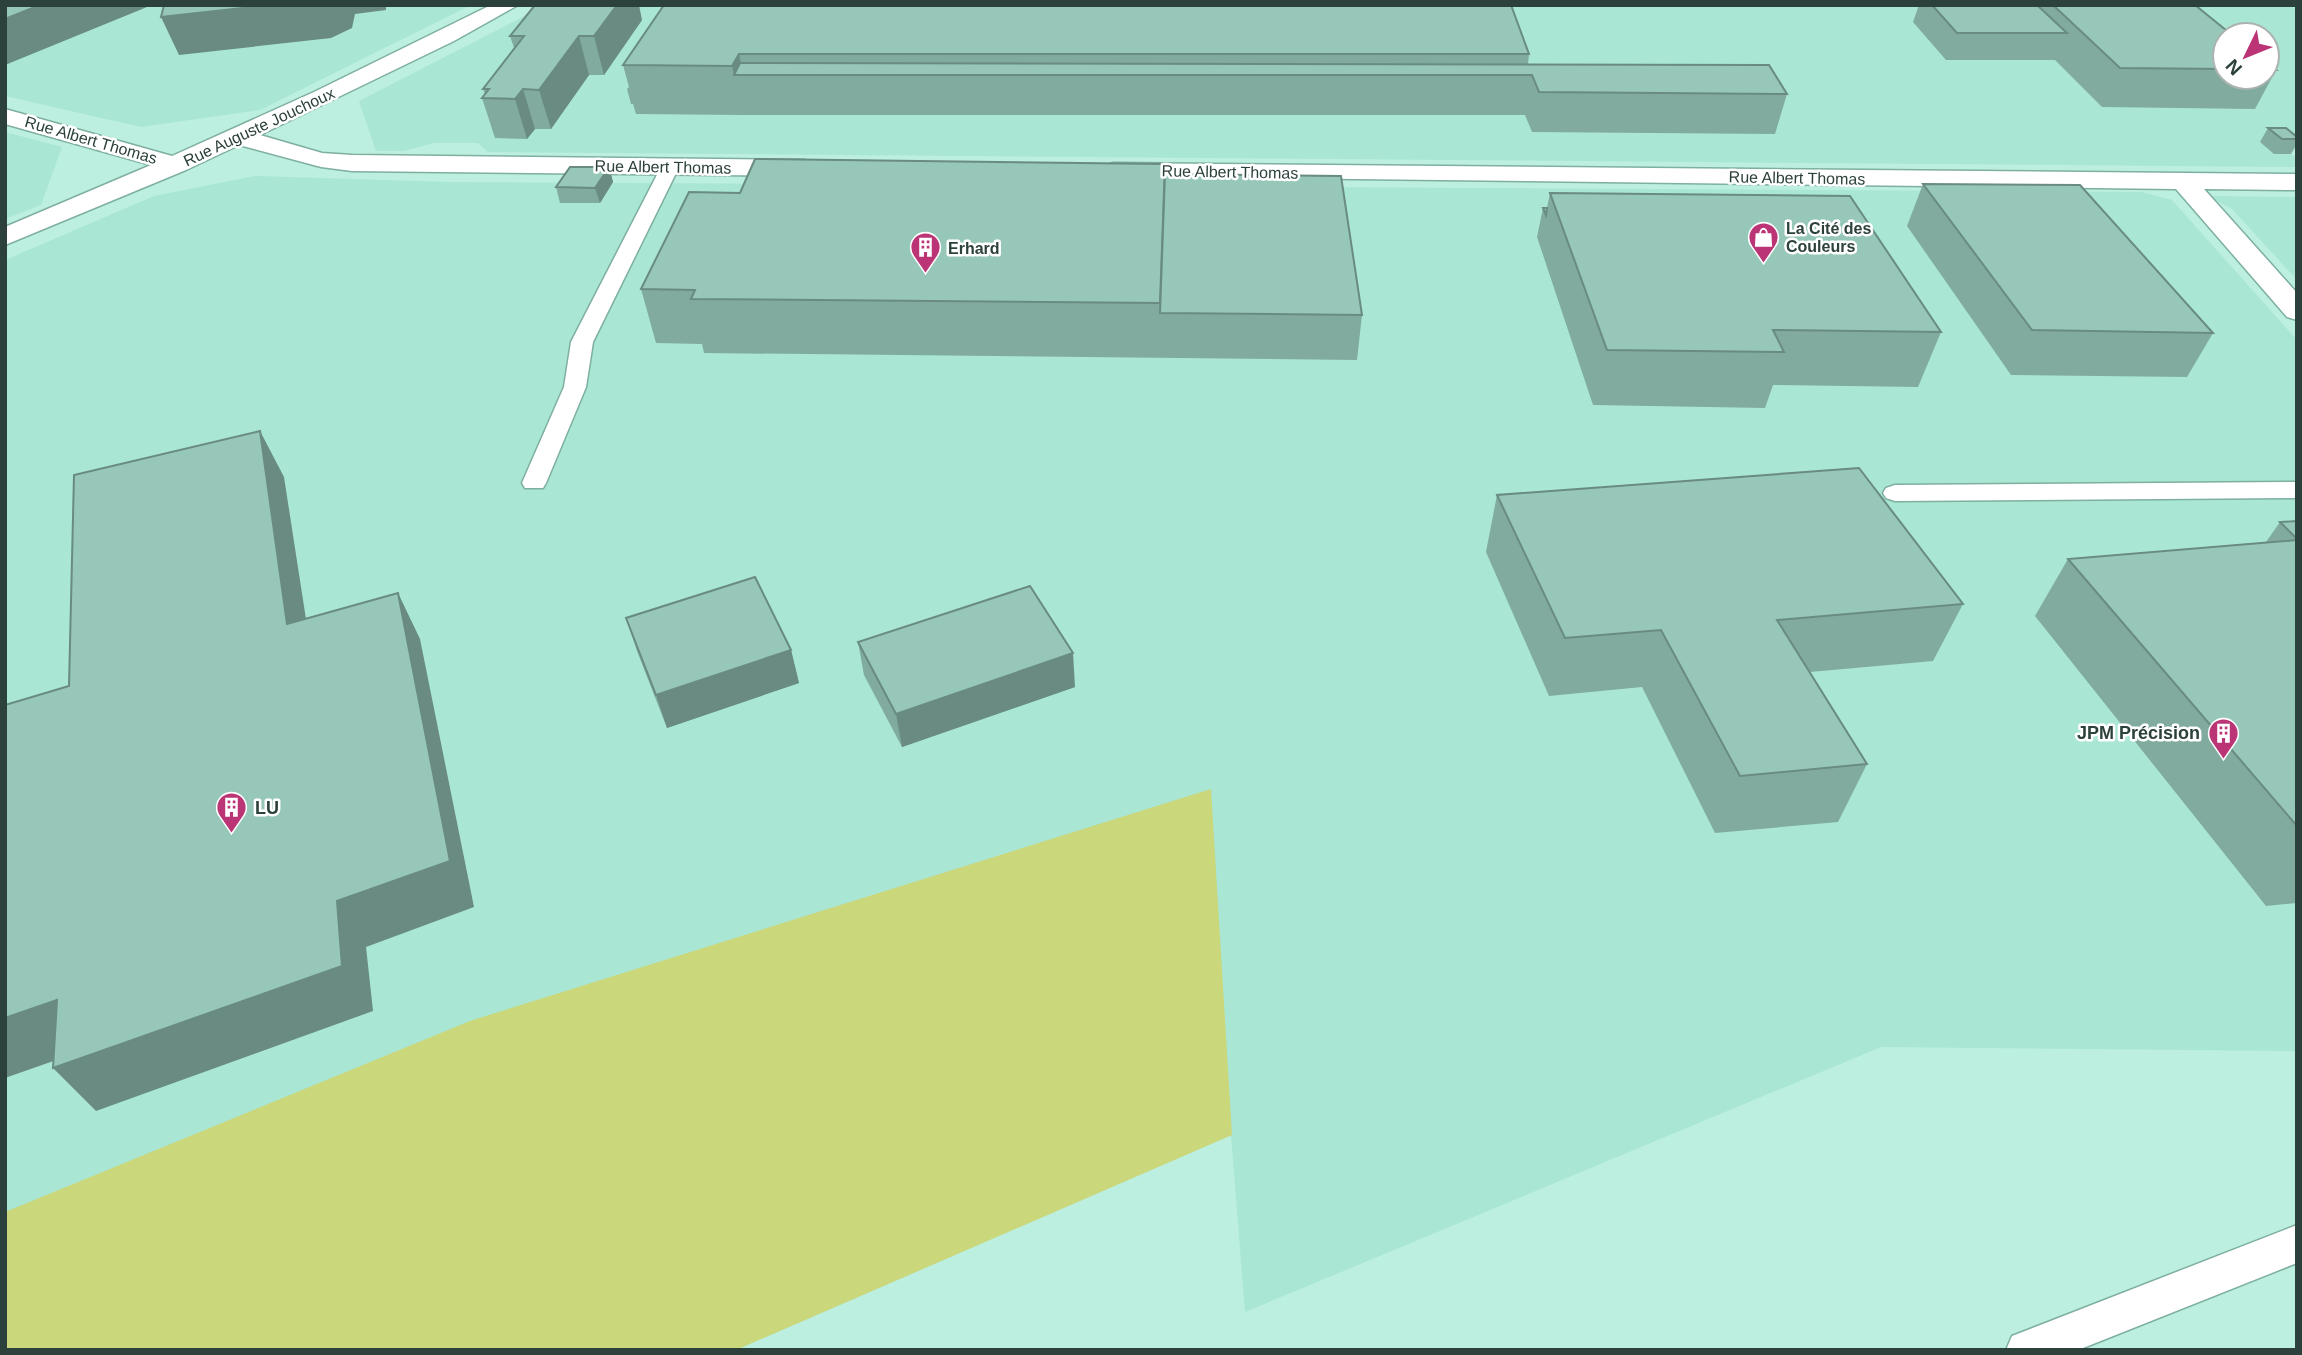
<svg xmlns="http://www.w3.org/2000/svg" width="2302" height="1355" font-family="Helvetica,sans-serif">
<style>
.built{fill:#a9e6d4;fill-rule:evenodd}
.green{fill:#cbd77b}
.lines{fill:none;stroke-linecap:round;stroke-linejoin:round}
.lane-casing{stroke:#7eafa1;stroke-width:3}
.street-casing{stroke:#7eafa1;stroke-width:3}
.lane{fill:#fff;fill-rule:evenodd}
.street{fill:#fff;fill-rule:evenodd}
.wall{fill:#81ab9f}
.shaded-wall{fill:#698b82}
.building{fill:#96c7b9;stroke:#698b82;stroke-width:2}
.labels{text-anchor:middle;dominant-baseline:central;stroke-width:5;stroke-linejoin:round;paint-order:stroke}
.far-street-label{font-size:16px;fill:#2c413b;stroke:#fff}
.far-poi-label{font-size:16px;font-weight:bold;fill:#2c413b;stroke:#fff;text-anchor:start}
.poi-label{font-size:18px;font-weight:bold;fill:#2c413b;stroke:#fff;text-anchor:end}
</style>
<rect width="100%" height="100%" fill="#bcefdf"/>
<g class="built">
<polygon points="5,5 471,5 260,110 141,127 5,96"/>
<path d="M546 5H2297V142H2277L2297 159V167L488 152 478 143H434L404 151H376L359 101ZM2225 35H2267V77H2225Z"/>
<polygon points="5,132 62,147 41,205 5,219"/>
<polygon points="255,176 449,182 2142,192 2172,200 2297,340 2297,1051 1881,1047 1245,1312 1231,1135 736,1350 5,1350 5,260 154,196"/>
<polygon points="2207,196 2297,197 2297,280 2232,209"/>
</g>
<polygon class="green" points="1211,789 1232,1135 736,1350 5,1350 5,1212 470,1021"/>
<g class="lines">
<defs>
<g id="lane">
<polygon points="670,162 679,167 593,342 586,387 546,483 543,488 525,488 522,483 564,387 571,342 661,167"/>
<polygon points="2297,482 2297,498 1895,501 1886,498 1883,493 1886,488 1895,485"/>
<polygon points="2297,1225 2297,1263 2078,1350 2006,1350 2012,1336"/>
</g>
<g id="street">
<polygon points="491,5 518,5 454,41 260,135 322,153 352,155 804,160 813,163 817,168 813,173 804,176 352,171 321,167 239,145 186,170 5,245 5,227 151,165 5,124 5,109 172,156 314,92"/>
<polygon points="1113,163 2297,174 2297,190 2204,189 2297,293 2297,320 2287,317 2176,189 1104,176 1100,171 1104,166"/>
</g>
</defs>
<use href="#lane" class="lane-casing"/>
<use href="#street" class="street-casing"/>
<use href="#lane" class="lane"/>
<use href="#street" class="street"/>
</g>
<g class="wall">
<polygon points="664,5 1529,54 1528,64 1787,94 1775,134 1532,132 1525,115 742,115 636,114 633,104 631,104 627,89 629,87 623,65"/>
<polygon points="1919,5 2195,5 2225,35 2225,77 2267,77 2267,63 2276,70 2255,109 2102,107 2055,60 1946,60 1913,22"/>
<polygon points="642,20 604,75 589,75 551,129 535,129 527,139 495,138 482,98 485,94 483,89 514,48 510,36"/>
<polygon points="2268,128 2297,137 2297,144 2291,154 2274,154 2260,142"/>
<polygon points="609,167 613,182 600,203 560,203 556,187"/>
<polygon points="1165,174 1362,315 1357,360 704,353 702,344 656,343 641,289 740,193"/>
<polygon points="1923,184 2213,333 2187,377 2011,375 1907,226"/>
<polygon points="1550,193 1941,332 1918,387 1773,385 1765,408 1593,405 1537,237 1543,208 1547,208"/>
<polygon points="1497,495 1963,604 1933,661 1810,672 1867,764 1838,822 1715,833 1642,687 1549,696 1486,552"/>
<polygon points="2297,521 2297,903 2266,906 2035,616 2068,559 2266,542 2280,522"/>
<polygon points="626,618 791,650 799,683 667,728 637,651"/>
<polygon points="858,642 1075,687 902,747 864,675"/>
</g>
<g class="shaded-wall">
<polygon points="40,5 152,5 5,65 5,19"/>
<polygon points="270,5 386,5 386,10 355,14 352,28 331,38 179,55 161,17"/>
<polygon points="617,5 639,5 642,20 604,75 594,36"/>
<polygon points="579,36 589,75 551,129 539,90"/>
<polygon points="739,54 743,75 734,75 732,66"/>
<polygon points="523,89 535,129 527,139 515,99"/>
<polygon points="609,167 613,182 600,203 595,188"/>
<polygon points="260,431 284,477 314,671 287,624"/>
<polygon points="398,593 420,639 474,907 366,947 373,1011 96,1111 53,1068 337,901"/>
<polygon points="791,650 799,683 667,728 656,695"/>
<polygon points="1073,653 1075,687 902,747 896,714"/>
<polygon points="57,1000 99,1045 5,1078 5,1018"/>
</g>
<g class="building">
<polygon points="5,5 40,5 5,19"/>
<polygon points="164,5 270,5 161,17"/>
<polygon points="535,5 617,5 594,36 579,36 539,90 523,89 515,99 482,98 489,89 483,89 524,36 510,36"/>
<polygon points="664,5 1511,5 1529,54 739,54 732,66 623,65"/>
<polygon points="1932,5 2037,5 2067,33 1957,33"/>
<polygon points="2053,5 2195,5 2232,35 2225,35 2225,69 2120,68"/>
<polygon points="740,63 1769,65 1787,94 1539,92 1532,75 734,75"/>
<polygon points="2267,63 2276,70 2267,70"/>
<polygon points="2268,128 2286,128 2297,137 2297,139 2282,139"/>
<polygon points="755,159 1165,164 1160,303 691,299 695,290 641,289 689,192 740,193"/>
<polygon points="570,167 609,167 595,188 556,187"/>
<polygon points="1165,174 1341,176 1362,315 1160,313"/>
<polygon points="1923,184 2080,185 2213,333 2032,330"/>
<polygon points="1550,193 1850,196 1941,332 1773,330 1784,352 1607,350"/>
<polygon points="1543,208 1547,208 1546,215"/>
<polygon points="260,431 287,624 398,593 450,861 337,901 342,966 53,1068 57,1000 5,1018 5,705 69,686 74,475"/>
<polygon points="1859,468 1963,604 1777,620 1867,764 1740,776 1661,630 1565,638 1497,495"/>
<polygon points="2297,521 2297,539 2280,522"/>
<polygon points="2297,540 2297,826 2068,559"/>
<polygon points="755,577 791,650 656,695 626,618"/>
<polygon points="1030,586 1073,653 896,714 858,642"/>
</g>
<defs>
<symbol id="shop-pin" viewBox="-11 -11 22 30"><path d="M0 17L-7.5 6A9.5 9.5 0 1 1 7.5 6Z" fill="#ba3476" stroke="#fff"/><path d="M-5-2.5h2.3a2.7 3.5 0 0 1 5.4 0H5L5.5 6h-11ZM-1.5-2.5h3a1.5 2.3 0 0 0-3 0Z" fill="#fff"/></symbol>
<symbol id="building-pin" viewBox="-11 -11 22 30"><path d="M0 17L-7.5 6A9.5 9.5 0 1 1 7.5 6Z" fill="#ba3476" stroke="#fff"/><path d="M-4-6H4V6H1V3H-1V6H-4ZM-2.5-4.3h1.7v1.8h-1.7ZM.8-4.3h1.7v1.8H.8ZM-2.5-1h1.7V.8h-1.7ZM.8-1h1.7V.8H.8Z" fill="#fff"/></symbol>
</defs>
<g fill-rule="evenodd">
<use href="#shop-pin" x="1746" y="220" width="35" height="47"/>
<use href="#building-pin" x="908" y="230" width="35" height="47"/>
<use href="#building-pin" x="2206" y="716" width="35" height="47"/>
<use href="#building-pin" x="214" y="790" width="35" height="47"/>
</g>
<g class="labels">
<g class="far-street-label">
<text transform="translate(259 127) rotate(-25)">Rue Auguste Jouchoux</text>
<text transform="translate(91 140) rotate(16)">Rue Albert Thomas</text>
<text transform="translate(663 167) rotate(1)">Rue Albert Thomas</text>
<text transform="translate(1230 172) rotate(1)">Rue Albert Thomas</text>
<text transform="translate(1797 178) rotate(1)">Rue Albert Thomas</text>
</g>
<g class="far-poi-label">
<text x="1786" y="228">La Cité des<tspan x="1786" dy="18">Couleurs</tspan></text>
<text x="948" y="248">Erhard</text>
</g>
<g class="poi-label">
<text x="2200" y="733">JPM Précision</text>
<text x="255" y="808" text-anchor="start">LU</text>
</g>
</g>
<rect width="2302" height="1355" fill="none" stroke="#2c413b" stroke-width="14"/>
<g transform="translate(2246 56) rotate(227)"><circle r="33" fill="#ffffff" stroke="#abb3b1" stroke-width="2"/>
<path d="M0-5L12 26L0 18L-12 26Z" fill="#ba3476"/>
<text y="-10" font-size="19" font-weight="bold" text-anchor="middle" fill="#2c413b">N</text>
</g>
</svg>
